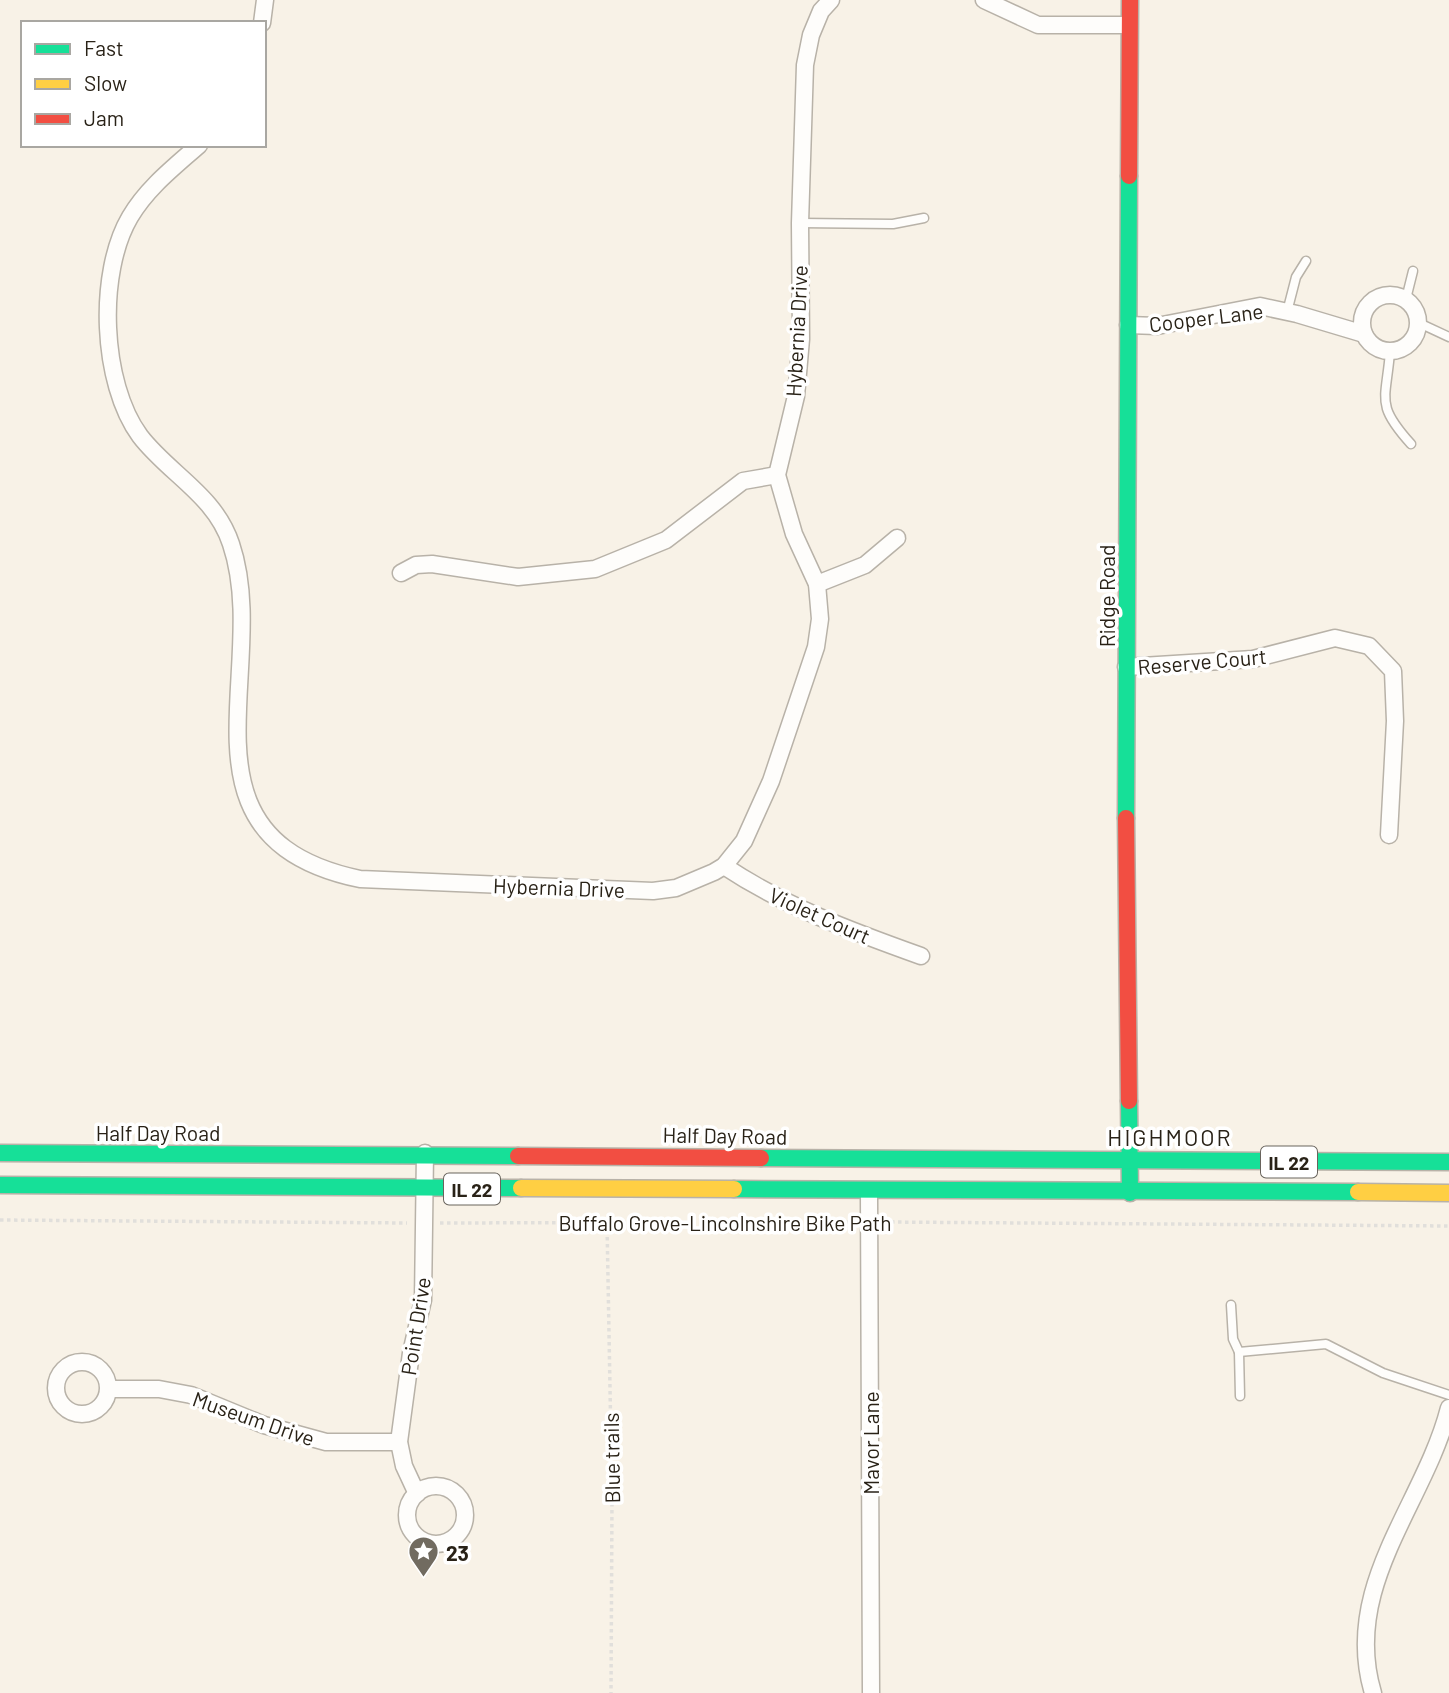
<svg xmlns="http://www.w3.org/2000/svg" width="1449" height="1693" font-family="Barlow,sans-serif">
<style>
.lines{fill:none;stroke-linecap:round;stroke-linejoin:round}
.lane-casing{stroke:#b8b2a8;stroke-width:11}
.street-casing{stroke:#b8b2a8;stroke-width:19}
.fast-casing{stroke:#b8b2a8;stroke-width:19}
.slow-casing{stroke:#b8b2a8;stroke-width:19}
.jam-casing{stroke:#b8b2a8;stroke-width:19}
.path{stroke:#e1dfdb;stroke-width:3.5;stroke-dasharray:3.5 3.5;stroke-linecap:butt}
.lane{stroke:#fefdfb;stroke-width:8}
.street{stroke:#fefdfb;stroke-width:16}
.fast{stroke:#16e098;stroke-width:16}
.slow{stroke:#ffcf43;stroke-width:16}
.jam{stroke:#f24e42;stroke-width:16}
.labels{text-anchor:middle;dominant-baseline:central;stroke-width:7;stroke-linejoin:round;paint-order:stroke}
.shield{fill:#fff;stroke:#69645d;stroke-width:2}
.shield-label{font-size:19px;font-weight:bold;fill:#292217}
.street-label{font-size:21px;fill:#292217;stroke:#fff}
.poi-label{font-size:21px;font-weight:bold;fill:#292217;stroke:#fff;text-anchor:start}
.neighbourhood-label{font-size:23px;letter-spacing:2px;fill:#292217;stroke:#fff}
</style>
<rect width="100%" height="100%" fill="#f8f2e7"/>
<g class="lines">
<defs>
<g id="lane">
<polyline points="800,223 893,224 924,218"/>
<polyline points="1406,299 1413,271"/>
<polyline points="1287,312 1296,277 1306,261"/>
<polyline points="1419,323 1449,337"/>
<path d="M1390 352C1386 401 1375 404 1411 444"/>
<polyline points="1231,1305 1233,1339 1239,1352 1326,1344 1383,1373 1449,1395"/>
<polyline points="1239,1352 1240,1396"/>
</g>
<g id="street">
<polyline points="984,0 1038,25 1129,25"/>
<polyline points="262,23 265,0"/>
<path d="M199 145C174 167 147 188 130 217 97 273 101 383 140 436 169 474 215 495 231 544 273 668 164 838 360 879L653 891 676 888 714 872 724 866 744 841 771 781 816 647 820 619 817 584 794 534 777 475 796 396 801 339 800 223 805 65 811 35 821 11 831 0"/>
<circle cx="1390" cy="323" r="28"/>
<polyline points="1128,325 1157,326 1260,306 1297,314 1364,334"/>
<polyline points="401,573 416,565 432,564 518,577 595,569 666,540 743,481 777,475"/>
<polyline points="817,584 865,565 897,538"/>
<polyline points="1126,667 1253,659 1335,638 1369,646 1393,671 1395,721 1389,835"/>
<path d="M724 866C786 907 851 931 921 956"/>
<polyline points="869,1193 871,1693"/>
<circle cx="82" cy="1388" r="26"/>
<polyline points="109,1389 159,1389 191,1395 264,1425 326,1442 399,1442"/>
<circle cx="436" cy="1515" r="29"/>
<polyline points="417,1494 404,1466 399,1442 411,1353 423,1300 425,1153"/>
<path d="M1373 1693C1341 1586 1424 1505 1449 1408"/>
</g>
<g id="fast">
<polyline points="1126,818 1129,176"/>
<polyline points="1129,1101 1130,1193"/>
<polyline points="0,1153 518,1156"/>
<polyline points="761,1158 1449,1162"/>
<polyline points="0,1185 521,1188"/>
<polyline points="734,1189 1358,1192"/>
</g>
<g id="slow">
<polyline points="521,1188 734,1189"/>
<polyline points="1358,1192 1449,1193"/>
</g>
<g id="jam">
<polyline points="1129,176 1130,0"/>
<polyline points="1126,818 1129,1101"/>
<polyline points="518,1156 761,1158"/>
</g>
</defs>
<use href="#lane" class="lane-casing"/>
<use href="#street" class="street-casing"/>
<use href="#fast" class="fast-casing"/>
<use href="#slow" class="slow-casing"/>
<use href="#jam" class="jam-casing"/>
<g class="path">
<polyline points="0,1220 407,1223"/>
<polyline points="884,1222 1449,1226"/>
<polyline points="440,1223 855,1222"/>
<polyline points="607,1223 612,1498 611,1693"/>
</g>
<use href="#lane" class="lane"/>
<use href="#street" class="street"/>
<use href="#fast" class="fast"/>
<use href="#slow" class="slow"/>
<use href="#jam" class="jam"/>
</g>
<defs>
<symbol id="sight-pin" viewBox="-11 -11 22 30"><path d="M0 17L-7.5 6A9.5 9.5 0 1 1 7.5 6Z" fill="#716b60" stroke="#fff"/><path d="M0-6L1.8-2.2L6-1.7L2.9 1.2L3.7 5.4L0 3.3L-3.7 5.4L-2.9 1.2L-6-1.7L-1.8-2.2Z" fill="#fff"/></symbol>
</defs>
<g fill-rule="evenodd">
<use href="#sight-pin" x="406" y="1534" width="35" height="47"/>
</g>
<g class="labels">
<g class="shield">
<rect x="1261" y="1146.5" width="56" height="31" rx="5"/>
<rect x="444" y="1173.5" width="56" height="31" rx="5"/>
</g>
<g class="shield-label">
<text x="1289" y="1162">IL 22</text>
<text x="472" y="1189">IL 22</text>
</g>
<g class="street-label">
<text transform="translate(1206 317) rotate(-7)">Cooper Lane</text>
<text transform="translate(796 331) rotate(-87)">Hybernia Drive</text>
<text transform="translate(1106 596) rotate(-90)">Ridge Road</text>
<text transform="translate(1202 661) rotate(-5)">Reserve Court</text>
<text transform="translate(559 887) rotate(2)">Hybernia Drive</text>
<text transform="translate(820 915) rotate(24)">Violet Court</text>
<text x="158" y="1132">Half Day Road</text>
<text transform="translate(725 1135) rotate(1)">Half Day Road</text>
<text x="725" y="1222">Buffalo Grove-Lincolnshire Bike Path</text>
<text transform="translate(415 1326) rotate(-81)">Point Drive</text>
<text transform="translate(254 1418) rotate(19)">Museum Drive</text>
<text transform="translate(870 1443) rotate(-90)">Mavor Lane</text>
<text transform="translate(611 1458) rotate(-91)">Blue trails</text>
</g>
<g class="poi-label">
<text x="446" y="1552">23</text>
</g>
<g class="neighbourhood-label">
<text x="1170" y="1137">HIGHMOOR</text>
</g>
</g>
<rect x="21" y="21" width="245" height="126" fill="#ffffff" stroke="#a9a7a2" stroke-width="2"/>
<rect x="35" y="44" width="35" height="10" fill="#16e098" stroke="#a9a7a2" stroke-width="2"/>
<text x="84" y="56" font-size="21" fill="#292217">Fast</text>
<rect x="35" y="79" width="35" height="10" fill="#ffcf43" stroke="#a9a7a2" stroke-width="2"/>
<text x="84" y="91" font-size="21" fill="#292217">Slow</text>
<rect x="35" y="114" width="35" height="10" fill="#f24e42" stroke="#a9a7a2" stroke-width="2"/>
<text x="84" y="126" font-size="21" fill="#292217">Jam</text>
</svg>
